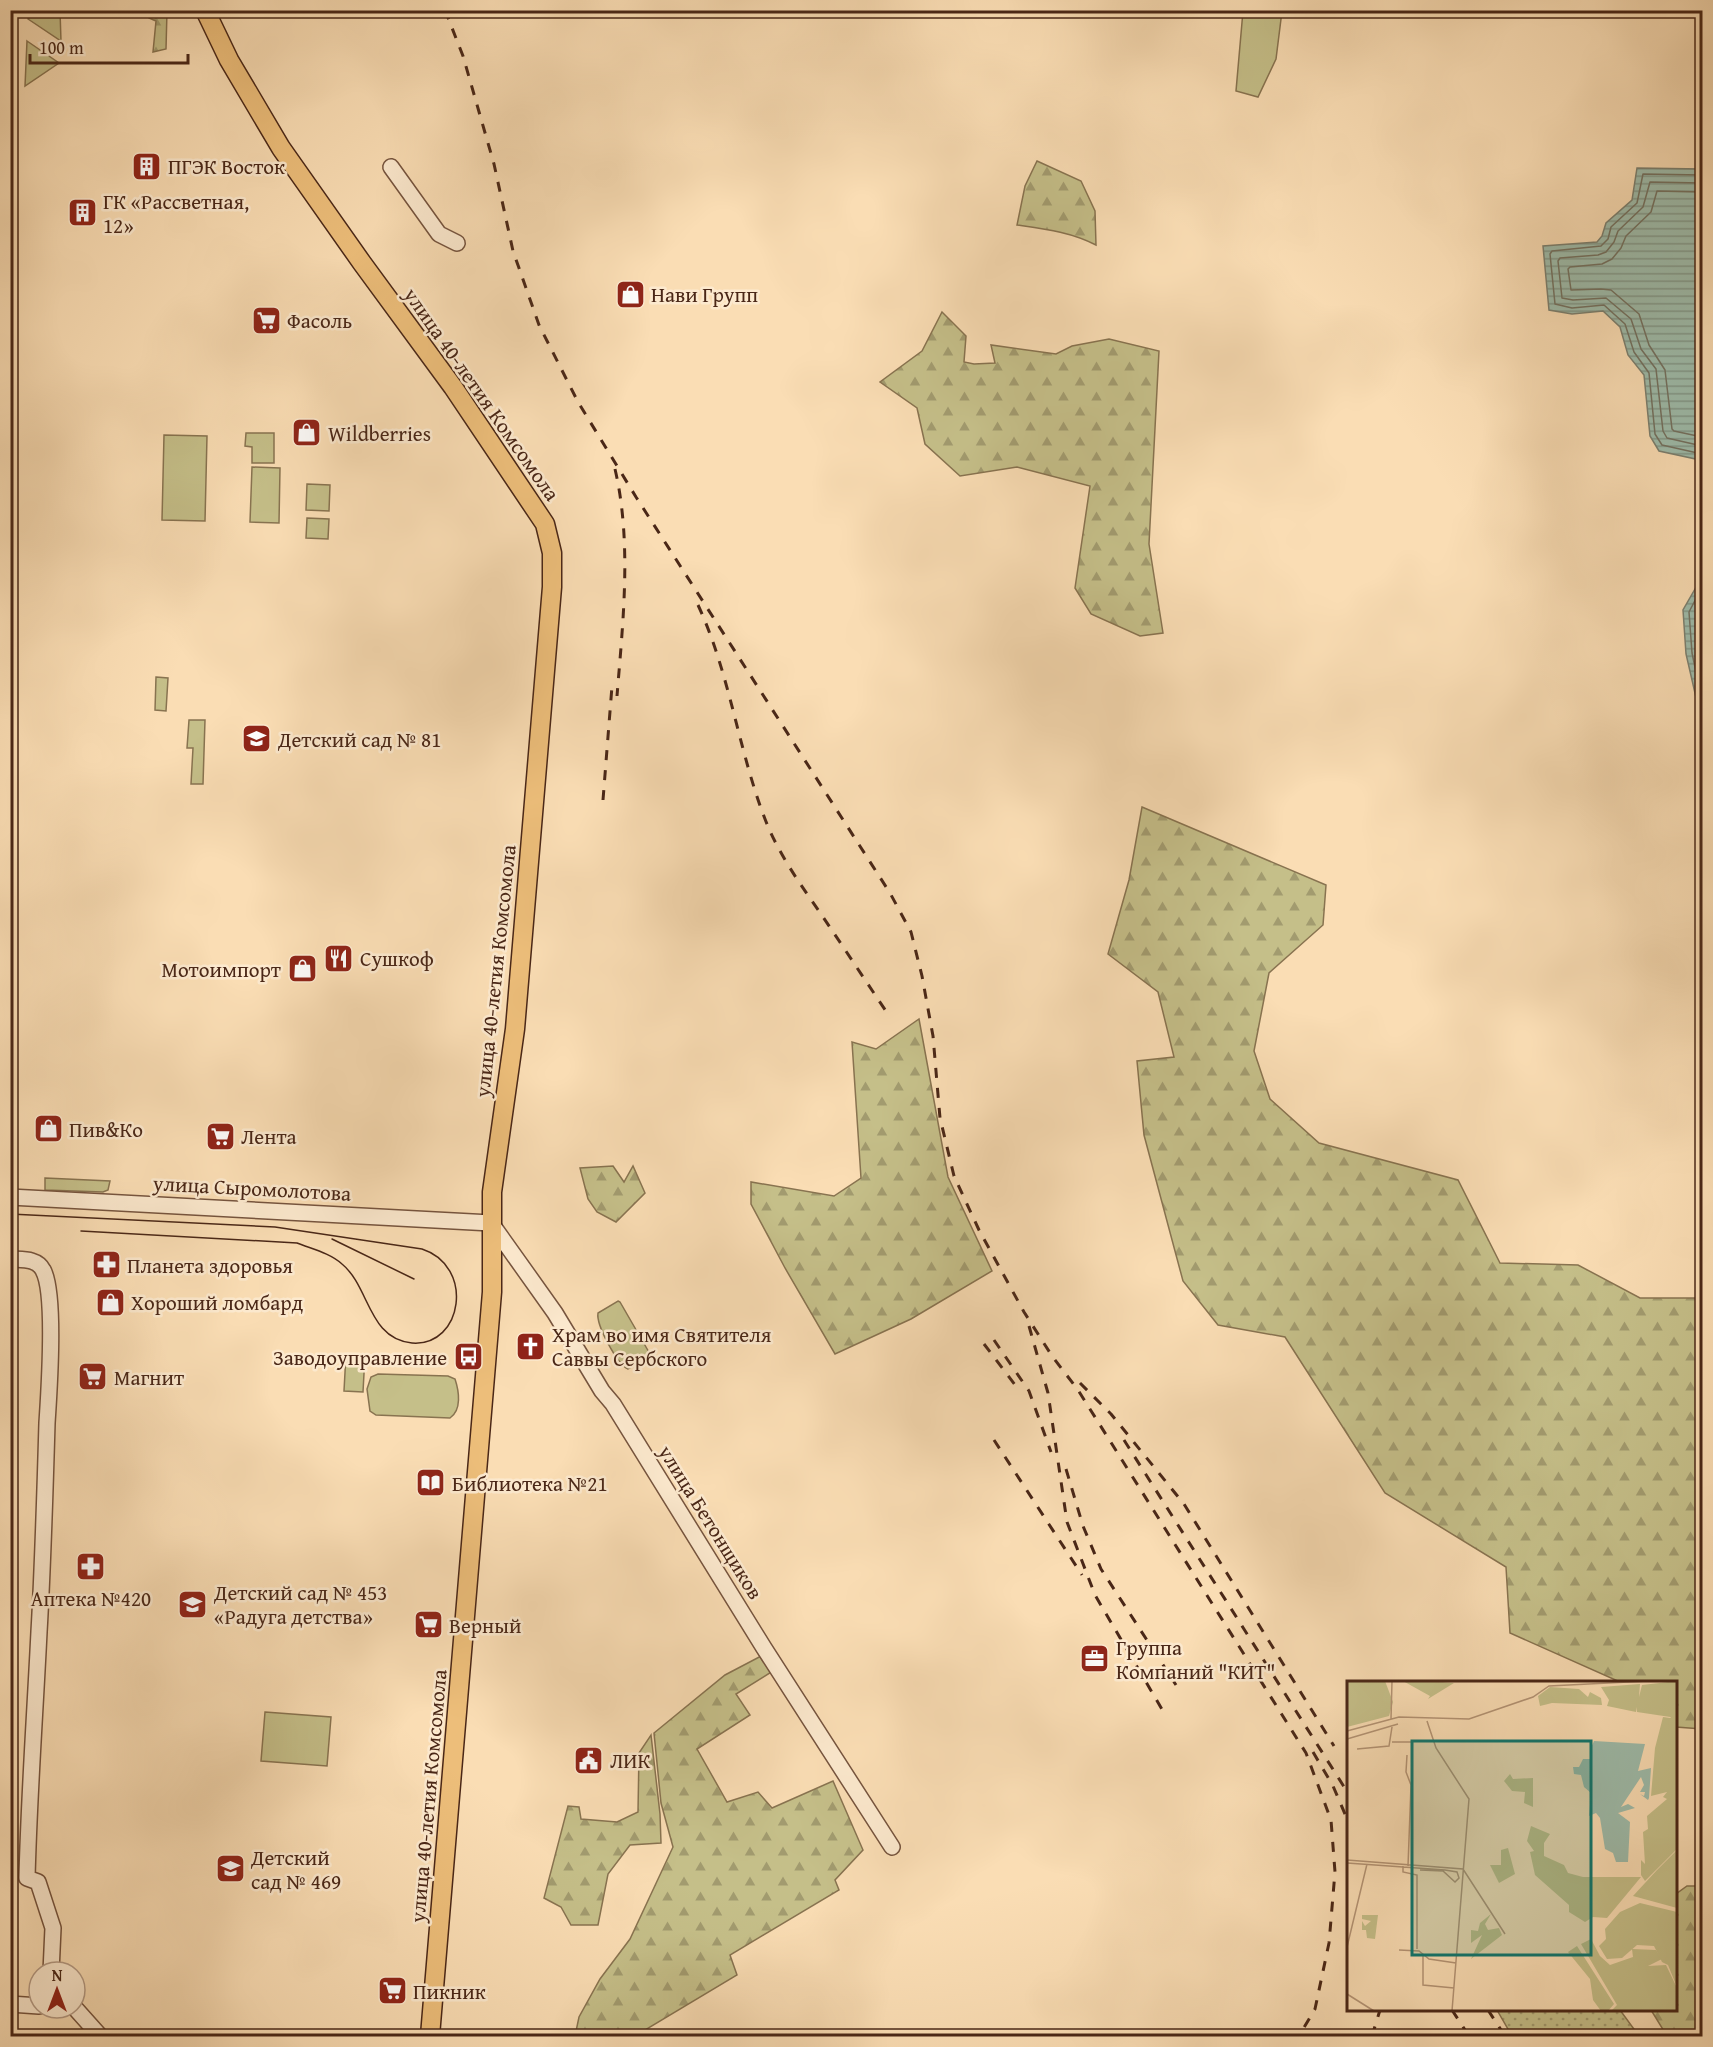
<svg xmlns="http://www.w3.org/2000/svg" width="1713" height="2047" font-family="'Gentium Book Plus',serif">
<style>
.green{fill:#c5bf89;stroke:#887350;stroke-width:1.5}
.forest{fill:url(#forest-firs);stroke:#887350;stroke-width:1.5}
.garden{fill:url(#garden-dots);stroke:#887350;stroke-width:1.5}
.water{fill:url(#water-rules);stroke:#7c8070;stroke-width:1.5}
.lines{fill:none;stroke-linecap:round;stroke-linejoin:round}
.shore{stroke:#747261;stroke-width:1.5}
.minor-casing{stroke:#76543e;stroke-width:18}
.major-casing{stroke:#4a2717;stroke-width:21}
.minor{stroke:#fce9ce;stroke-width:15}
.major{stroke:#edbe7a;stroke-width:18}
.tram{stroke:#4a2717;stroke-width:1.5}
.rail{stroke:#4a2717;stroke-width:3;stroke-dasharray:10 10;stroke-linecap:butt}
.labels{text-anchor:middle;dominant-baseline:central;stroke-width:5;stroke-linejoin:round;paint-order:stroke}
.poi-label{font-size:21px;fill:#4a2717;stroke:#fce9ce;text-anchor:start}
.street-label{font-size:21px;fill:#4a2717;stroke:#fce9ce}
.inset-road{fill:none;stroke:#b49475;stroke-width:1.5}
.view{fill:#0f766e;fill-opacity:0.15;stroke:#0f766e;stroke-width:3}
.inset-edge{fill:none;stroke:#4a2717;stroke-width:3}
</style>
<defs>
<pattern id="forest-firs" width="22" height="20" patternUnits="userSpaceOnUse" patternTransform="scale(1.5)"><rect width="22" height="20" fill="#c5bf89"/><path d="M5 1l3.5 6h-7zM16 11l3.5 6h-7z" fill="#a29b6f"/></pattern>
<pattern id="garden-dots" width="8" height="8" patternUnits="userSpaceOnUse" patternTransform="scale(1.5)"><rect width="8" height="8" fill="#c5bf89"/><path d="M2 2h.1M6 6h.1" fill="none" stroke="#a29b6f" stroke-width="1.8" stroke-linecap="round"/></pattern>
<pattern id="water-rules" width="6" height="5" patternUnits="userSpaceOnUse" patternTransform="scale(1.5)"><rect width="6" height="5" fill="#9ebcab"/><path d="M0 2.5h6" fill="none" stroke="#83998a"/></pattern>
</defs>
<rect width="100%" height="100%" fill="#faddb4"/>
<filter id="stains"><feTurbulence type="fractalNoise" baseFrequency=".00333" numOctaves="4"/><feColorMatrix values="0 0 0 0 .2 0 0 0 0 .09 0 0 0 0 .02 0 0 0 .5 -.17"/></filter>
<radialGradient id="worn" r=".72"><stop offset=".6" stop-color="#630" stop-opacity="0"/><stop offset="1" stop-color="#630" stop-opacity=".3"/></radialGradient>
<g class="green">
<polygon points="37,10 60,11 61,41 28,19"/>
<polygon points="1243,11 1282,11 1276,59 1258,97 1236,91"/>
<polygon points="27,41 59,63 25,86"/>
<polygon points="246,433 274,433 274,463 252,463 252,447 245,446"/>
<polygon points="164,435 207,436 205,521 162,520"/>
<polygon points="252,467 280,468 279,523 250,522"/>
<polygon points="307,484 330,485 329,511 306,510"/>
<polygon points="307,518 329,519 328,539 306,538"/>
<polygon points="156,677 168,678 166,711 155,710"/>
<polygon points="189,720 205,720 203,784 191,784 193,748 187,748"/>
<polygon points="45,1178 110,1181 108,1190 103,1192 45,1190"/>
<path d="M618 1301 620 1302 650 1354 648 1359 628 1369C617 1364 596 1325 598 1313Z"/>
<polygon points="346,1354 365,1355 363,1392 344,1391"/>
<path d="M378 1374 448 1376 455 1379C459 1391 462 1410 450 1418L376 1415 370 1411 367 1389 371 1377Z"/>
<polygon points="265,1712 331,1717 327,1766 261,1761"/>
</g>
<g class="forest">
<polygon points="149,11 167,11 166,49 153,52 156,21 149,18"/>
<path d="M1037 161 1081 181 1095 211 1096 245C1071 232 1045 229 1017 225L1025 186Z"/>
<polygon points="942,312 966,336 964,362 974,364 995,363 991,345 1056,354 1072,346 1109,339 1159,351 1149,544 1163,633 1140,636 1091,614 1075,588 1090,486 1017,467 960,476 925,444 917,408 880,382 922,351"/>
<polygon points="1142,807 1326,885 1323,925 1269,973 1254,1051 1270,1099 1319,1143 1458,1180 1500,1263 1578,1265 1640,1298 1702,1298 1702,1729 1676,1727 1676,1682 1620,1682 1510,1633 1506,1567 1385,1493 1285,1337 1218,1325 1183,1281 1144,1135 1137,1061 1174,1057 1158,992 1108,954 1129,880"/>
<polygon points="919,1019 948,1177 992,1271 911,1319 835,1354 785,1268 751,1204 751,1182 834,1196 861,1178 852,1042 876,1049"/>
<polygon points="613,1166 624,1182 633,1166 645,1193 616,1222 597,1212 588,1199 580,1168"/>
<polygon points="763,1655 773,1671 736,1694 750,1715 697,1749 727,1802 758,1792 772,1808 833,1781 863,1850 835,1880 839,1890 730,1955 737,1975 635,2036 575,2036 579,2017 600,1979 630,1939 673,1847 661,1803 654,1733 725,1675"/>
<polygon points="651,1735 660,1814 661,1843 630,1845 608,1874 598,1925 571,1925 561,1907 544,1898 568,1806 579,1807 581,1819 617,1822 638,1812 639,1753"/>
<polygon points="1687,1886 1702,1886 1702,2036 1667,2036 1651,2010 1676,2010 1676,1894"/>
</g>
<polygon class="garden" points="1497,2010 1620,2010 1639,2036 1512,2036"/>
<g class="water">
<polygon points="1637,168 1702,169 1702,464 1700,460 1659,451 1650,436 1644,375 1628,355 1620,327 1603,311 1572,314 1549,310 1543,246 1597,242 1602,236 1606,223 1632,200"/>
<polygon points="1702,561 1702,714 1700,715 1686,654 1683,610 1699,582"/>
</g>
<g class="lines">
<g class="shore">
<polyline points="1702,175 1643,174 1637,203 1611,227 1608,239 1601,246 1552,251 1550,254 1555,304 1572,308 1604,305 1625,324 1634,352 1649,373 1655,434 1662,445 1702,454"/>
<polyline points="1702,183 1650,182 1643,207 1618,231 1614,242 1606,252 1598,255 1560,258 1558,261 1562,298 1573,300 1606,298 1631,319 1641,349 1656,369 1663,431 1667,438 1702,446"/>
<polyline points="1702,192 1657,191 1651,212 1626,236 1621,248 1612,259 1602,264 1570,267 1568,269 1571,290 1601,289 1611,290 1639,314 1649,345 1665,370 1672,429 1674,431 1702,437"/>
<polyline points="1702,587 1689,612 1692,653 1702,700"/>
<path d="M1702 603C1693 621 1698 646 1702 666"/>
</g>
<defs>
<g id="minor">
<polyline points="391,167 439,234 457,243"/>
<polyline points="10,1197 491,1223 555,1313 602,1391 613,1404 764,1648 892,1847"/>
<path d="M10 1259C22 1260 37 1258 43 1270 56 1293 49 1392 47 1423 45 1493 43 1563 39 1632 35 1714 29 1796 27 1878L38 1882 53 1928 51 1972"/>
<polyline points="10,2004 39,2006"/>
<polyline points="75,2008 100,2036"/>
</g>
<polyline id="major" points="205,10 229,60 281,148 362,263 453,387 545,524 552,553 552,587 515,1029 492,1192 492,1292 430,2036"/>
</defs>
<use href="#minor" class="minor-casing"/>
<use href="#major" class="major-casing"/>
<use href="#minor" class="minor"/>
<use href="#major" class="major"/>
<g class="tram">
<path d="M10 1214 275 1227 422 1249C475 1266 463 1347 412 1343 368 1339 370 1287 342 1264 330 1253 312 1249 297 1243L81 1231"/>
<polyline points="332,1239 414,1279"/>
</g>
<g class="rail">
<polyline points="445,10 463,56 494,164 513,251 539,325 578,402 636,497 890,893 911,932 922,976 933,1036 940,1118 954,1176 979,1230 1024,1312 1052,1356 1078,1390 1306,1753 1331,1820 1335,1872 1329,1943 1315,2009 1299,2036"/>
<path d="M615 469C632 542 623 621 617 696"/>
<path d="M698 605C730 674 738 749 765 819 778 853 800 884 821 914 844 948 867 983 890 1017"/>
<polyline points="603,800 612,686"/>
<polyline points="1029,1326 1048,1393 1067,1522 1095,1595 1163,1711"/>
<polyline points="994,1340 1029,1391 1051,1452"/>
<polyline points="984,1344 1019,1390"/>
<polyline points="1080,1383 1111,1414 1184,1504 1334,1746"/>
<polyline points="994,1440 1082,1575"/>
<polyline points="1124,1440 1348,1793"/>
<polyline points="1066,1469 1083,1526 1101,1569 1176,1685"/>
<polyline points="1313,1752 1333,1786 1348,1821"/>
<polyline points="1452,2010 1469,2036"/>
<polyline points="1488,2010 1505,2036"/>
<polyline points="1372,2036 1380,2010"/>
</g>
</g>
<defs>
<symbol id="building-square" viewBox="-11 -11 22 22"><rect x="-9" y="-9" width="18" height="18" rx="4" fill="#8f2418" stroke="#fce9ce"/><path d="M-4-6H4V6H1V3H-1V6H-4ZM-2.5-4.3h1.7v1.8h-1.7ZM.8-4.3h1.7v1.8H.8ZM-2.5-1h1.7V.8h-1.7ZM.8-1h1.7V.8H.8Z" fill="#fff"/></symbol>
<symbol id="shop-square" viewBox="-11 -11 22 22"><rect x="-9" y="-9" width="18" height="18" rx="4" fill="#8f2418" stroke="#fce9ce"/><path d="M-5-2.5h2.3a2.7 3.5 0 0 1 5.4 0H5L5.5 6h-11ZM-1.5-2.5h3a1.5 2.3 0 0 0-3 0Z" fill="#fff"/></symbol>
<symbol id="supermarket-square" viewBox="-11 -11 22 22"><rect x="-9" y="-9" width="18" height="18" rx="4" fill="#8f2418" stroke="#fce9ce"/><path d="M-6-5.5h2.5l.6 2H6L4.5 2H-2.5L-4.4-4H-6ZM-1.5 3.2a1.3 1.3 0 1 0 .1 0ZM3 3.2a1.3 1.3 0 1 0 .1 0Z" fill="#fff"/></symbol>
<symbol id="school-square" viewBox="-11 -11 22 22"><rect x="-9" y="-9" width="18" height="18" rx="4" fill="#8f2418" stroke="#fce9ce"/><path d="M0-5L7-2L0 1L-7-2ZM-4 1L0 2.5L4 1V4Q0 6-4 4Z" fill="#fff"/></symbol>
<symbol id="restaurant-square" viewBox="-11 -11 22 22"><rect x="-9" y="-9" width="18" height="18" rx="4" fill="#8f2418" stroke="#fce9ce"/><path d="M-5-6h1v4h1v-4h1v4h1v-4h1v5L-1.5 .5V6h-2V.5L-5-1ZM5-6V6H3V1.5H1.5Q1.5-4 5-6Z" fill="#fff"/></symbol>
<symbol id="pharmacy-square" viewBox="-11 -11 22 22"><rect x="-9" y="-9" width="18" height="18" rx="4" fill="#8f2418" stroke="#fce9ce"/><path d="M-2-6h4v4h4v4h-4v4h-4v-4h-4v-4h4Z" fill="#fff"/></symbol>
<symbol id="church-square" viewBox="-11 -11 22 22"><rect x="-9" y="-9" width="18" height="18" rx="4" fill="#8f2418" stroke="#fce9ce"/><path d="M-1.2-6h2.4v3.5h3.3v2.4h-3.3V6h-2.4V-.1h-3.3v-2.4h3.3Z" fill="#fff"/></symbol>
<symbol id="bus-square" viewBox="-11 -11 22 22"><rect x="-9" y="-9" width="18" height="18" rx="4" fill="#8f2418" stroke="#fce9ce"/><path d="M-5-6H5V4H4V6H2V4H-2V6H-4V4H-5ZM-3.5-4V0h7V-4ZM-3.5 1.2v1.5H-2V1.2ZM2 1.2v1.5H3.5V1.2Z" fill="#fff"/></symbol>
<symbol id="library-square" viewBox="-11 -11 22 22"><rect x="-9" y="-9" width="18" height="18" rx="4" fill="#8f2418" stroke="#fce9ce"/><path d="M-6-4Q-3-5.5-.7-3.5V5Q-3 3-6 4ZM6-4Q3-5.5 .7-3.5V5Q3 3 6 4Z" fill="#fff"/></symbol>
<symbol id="office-square" viewBox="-11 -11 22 22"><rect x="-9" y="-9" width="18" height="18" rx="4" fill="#8f2418" stroke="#fce9ce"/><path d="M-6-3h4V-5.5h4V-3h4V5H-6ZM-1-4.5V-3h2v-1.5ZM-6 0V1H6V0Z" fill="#fff"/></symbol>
<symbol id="civic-square" viewBox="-11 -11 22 22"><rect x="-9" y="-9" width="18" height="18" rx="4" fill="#8f2418" stroke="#fce9ce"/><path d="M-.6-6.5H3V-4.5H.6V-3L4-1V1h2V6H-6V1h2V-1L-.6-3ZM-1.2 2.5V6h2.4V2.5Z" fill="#fff"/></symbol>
</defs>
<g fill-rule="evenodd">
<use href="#building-square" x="130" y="150" width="33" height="33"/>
<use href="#building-square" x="66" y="196" width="33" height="33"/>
<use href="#shop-square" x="614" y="278" width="33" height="33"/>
<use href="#supermarket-square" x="250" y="304" width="33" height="33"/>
<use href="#shop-square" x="290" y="416" width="33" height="33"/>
<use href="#school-square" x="240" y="722" width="33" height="33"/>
<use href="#restaurant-square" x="322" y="942" width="33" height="33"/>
<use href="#shop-square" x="286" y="952" width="33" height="33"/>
<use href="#shop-square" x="32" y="1112" width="33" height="33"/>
<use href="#supermarket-square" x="204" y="1120" width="33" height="33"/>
<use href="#pharmacy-square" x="90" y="1248" width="33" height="33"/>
<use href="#shop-square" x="94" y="1286" width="33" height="33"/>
<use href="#church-square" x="514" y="1330" width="33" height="33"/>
<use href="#bus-square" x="452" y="1340" width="33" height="33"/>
<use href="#supermarket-square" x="76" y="1360" width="33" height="33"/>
<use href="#library-square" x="414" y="1466" width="33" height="33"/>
<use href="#pharmacy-square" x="74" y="1550" width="33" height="33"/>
<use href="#school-square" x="176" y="1588" width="33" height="33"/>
<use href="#supermarket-square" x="412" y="1608" width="33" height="33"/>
<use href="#office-square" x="1078" y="1642" width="33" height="33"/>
<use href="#civic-square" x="572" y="1744" width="33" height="33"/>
<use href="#school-square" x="214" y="1852" width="33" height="33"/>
<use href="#supermarket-square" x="376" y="1974" width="33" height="33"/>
</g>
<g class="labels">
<g class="poi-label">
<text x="168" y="166">ПГЭК Восток</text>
<text x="103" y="201">ГК «Рассветная,<tspan x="103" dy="24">12»</tspan></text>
<text x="651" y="294">Нави Групп</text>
<text x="287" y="320">Фасоль</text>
<text x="328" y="433">Wildberries</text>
<text x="278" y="739">Детский сад № 81</text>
<text x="360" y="958">Сушкоф</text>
<text x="281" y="969" text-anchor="end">Мотоимпорт</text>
<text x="69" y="1129">Пив&amp;Ко</text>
<text x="241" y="1136">Лента</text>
<text x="127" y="1265">Планета здоровья</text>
<text x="131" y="1302">Хороший ломбард</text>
<text x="552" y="1334">Храм во имя Святителя<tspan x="552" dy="24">Саввы Сербского</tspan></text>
<text x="447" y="1357" text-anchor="end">Заводоуправление</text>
<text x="114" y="1377">Магнит</text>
<text x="452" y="1483">Библиотека №21</text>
<text x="214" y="1592">Детский сад № 453<tspan x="214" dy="24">«Радуга детства»</tspan></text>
<text x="91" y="1598" text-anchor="middle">Аптека №420</text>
<text x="449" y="1625">Верный</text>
<text x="1116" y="1647">Группа<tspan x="1116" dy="24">Компаний "КИТ"</tspan></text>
<text x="610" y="1760">ЛИК</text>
<text x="251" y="1857">Детский<tspan x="251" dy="24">сад № 469</tspan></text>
<text x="413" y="1991">Пикник</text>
</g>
<g class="street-label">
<text transform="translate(482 394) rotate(55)">улица 40-летия Комсомола</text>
<text transform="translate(495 971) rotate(-84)">улица 40-летия Комсомола</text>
<text transform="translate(252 1188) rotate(3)">улица Сыромолотова</text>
<text transform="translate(711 1522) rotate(58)">улица Бетонщиков</text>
<text transform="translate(428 1796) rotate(-85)">улица 40-летия Комсомола</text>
</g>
</g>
<g transform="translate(1347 1681)">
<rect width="330" height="330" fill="#faddb4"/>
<path d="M0 0H38L46 21 42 35 0 46ZM56 0H84L107 2 81 18 83 15ZM330 0V37L290 31V26L289 31 260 25 262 19 254 6 293 3 292 16 295 4ZM203 6 232 8 241 16 243 11 254 17 255 24 205 22 193 25 191 15ZM316 36 330 38V168L298 200 294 194V179L298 183 296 151 301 148 300 135 320 118 316 116 320 111 304 115 308 67ZM163 93 166 98 186 97V126L177 122 178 111 165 110 157 100ZM184 145 203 153 197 162V175L217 184 221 192 236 196H294L260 237 246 236 238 241 222 231V224L188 194 183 171 187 170 180 160ZM161 167 168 193 152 202 143 184H154V169ZM330 169V227L286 215 310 189ZM144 233 138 243 141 249 152 247 155 254 124 278 135 254 124 262V249L131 250 133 242ZM15 234H31L28 258 20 257 19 249H15V240L18 245 24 240 15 238ZM244 258 253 275 263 284 286 276 285 268 309 269 315 278 301 285 319 284 330 307V330H264L270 324 234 263Z" fill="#c5bf89"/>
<path d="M330 18V59L320 47ZM330 119V151L300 190V158L323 134ZM293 222 330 231V306L321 284 315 281 307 265 290 264 275 277 260 278 252 265 259 258 258 248 273 231Z" fill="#c5bf89"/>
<path d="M230 265 267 323 261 330H254L246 319 243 298 221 271Z" fill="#c5bf89"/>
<path d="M247 60 298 63 291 90 304 87 302 117 301 119 293 113 297 115 298 111H293L297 104 294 96 274 126 281 123 288 127 271 132 283 141 281 181H269L266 172 258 168 253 137 249 132 242 135 244 112 237 106 234 94 227 93 226 86H232L236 78H245L243 69Z" fill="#9ebcab"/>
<path class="inset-road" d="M44 38 45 0M80 40 89 67 122 118 105 330M0 50 52 36 122 38 186 16 202 5 301 0M0 58 51 43M45 61H64M10 68 42 65 45 46M60 74 59 91 64 104 61 185M0 179 116 188 158 253M0 182 98 189 110 191 112 197 108 201 96 190 73 189M56 185V191L70 194V268M0 266 20 183M52 269 72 270 82 278 109 282M76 274V304L107 307M0 313 27 330"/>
<path class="view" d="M65 60H244V274H65Z"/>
<rect width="330" height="330" class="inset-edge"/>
</g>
<rect width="1713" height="2047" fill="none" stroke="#faddb4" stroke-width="36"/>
<rect x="12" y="12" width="1689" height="2023" fill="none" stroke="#4a2717" stroke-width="3"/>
<rect x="18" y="18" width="1677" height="2011" fill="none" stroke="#4a2717" stroke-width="1.5"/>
<g transform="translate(57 1990)"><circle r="28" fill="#fce9ce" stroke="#b59b85" stroke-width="1.5"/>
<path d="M0-4.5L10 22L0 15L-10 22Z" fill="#8f2418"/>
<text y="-9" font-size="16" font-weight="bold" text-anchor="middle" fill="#4a2717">N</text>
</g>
<path d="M30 54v9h158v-9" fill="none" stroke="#4a2717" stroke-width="3"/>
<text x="39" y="54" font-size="18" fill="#4a2717" stroke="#fce9ce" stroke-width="4.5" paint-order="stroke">100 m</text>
<rect width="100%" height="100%" filter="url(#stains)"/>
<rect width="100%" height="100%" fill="url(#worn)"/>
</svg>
